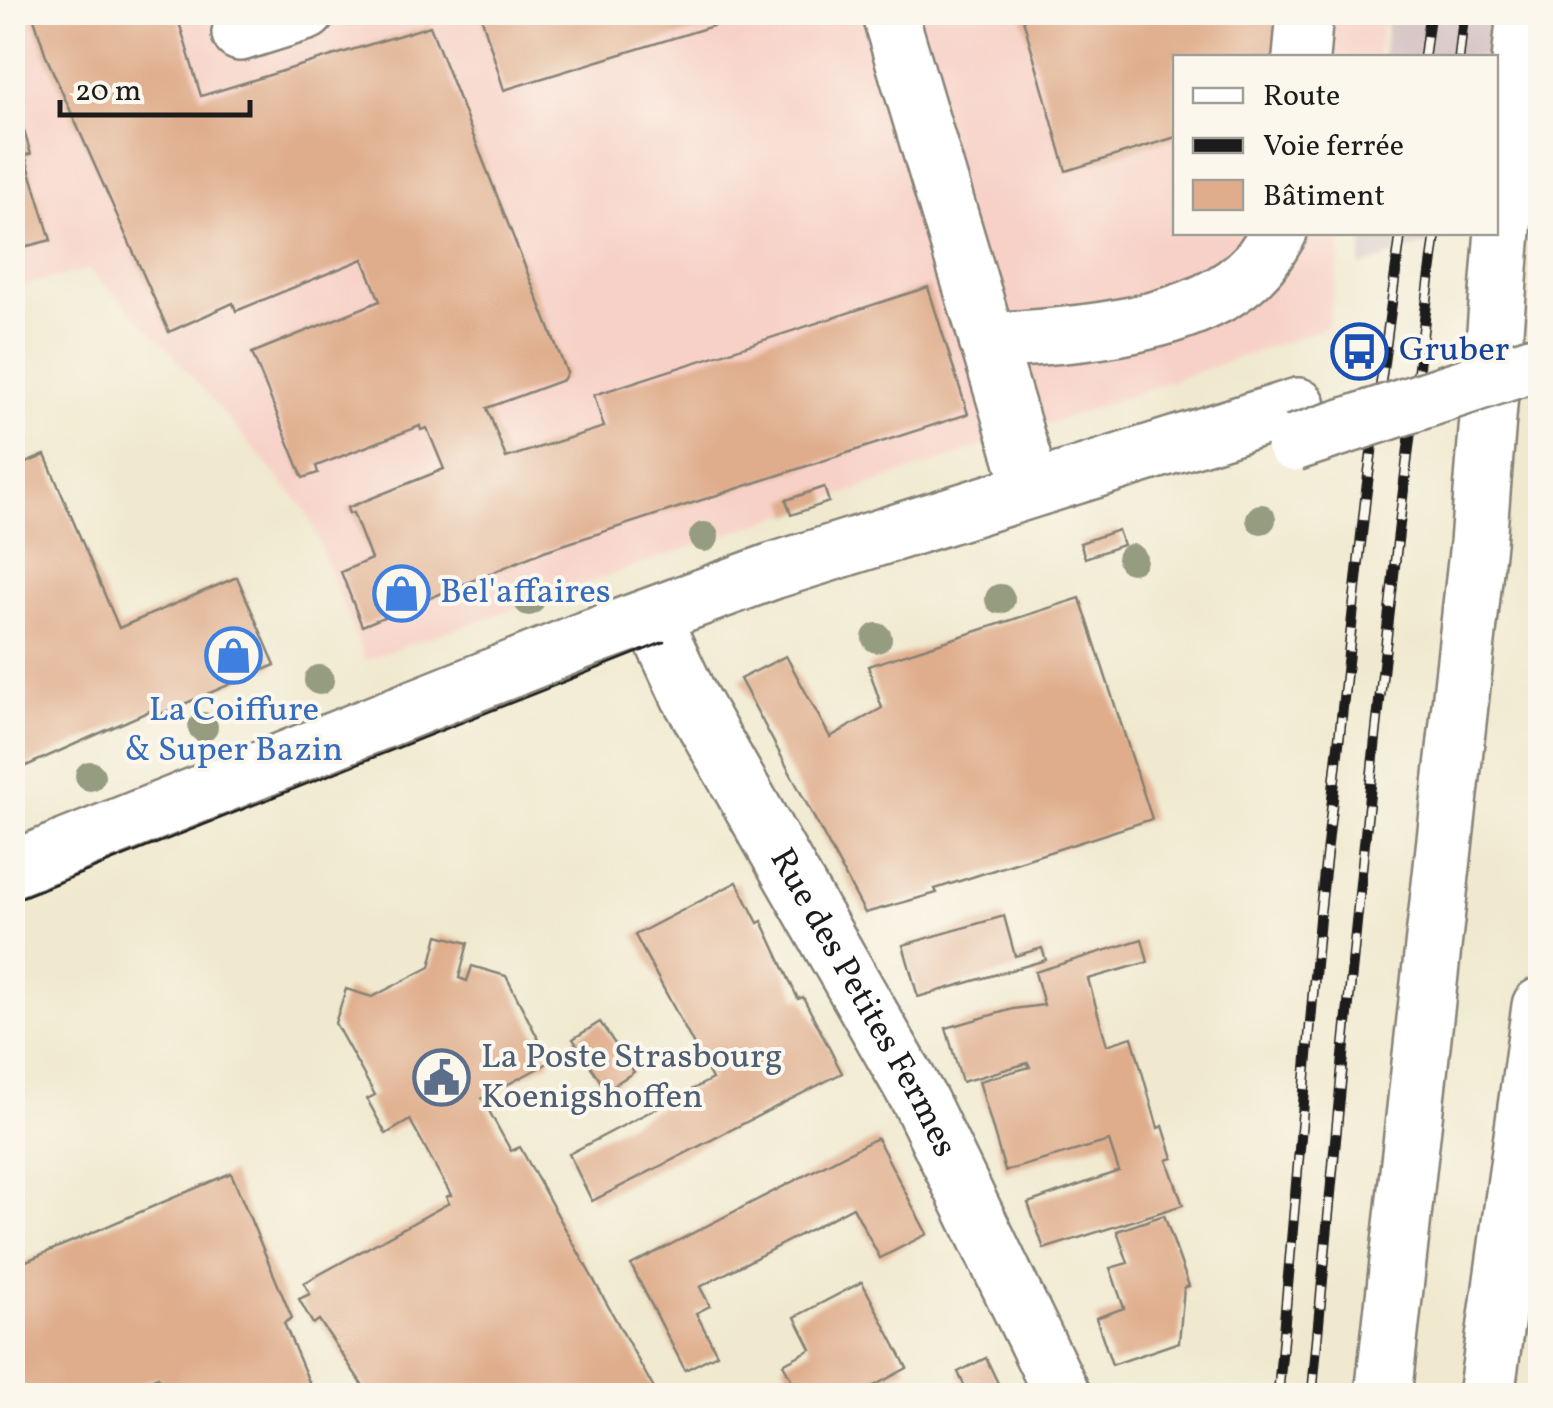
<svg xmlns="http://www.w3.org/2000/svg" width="1553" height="1408" font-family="Vollkorn,serif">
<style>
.built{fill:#f7d1c7}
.industrial{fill:#d2bfc0}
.building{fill:#dfad8c}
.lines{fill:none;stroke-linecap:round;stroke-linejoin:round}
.minor-casing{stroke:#868276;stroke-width:60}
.major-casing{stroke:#868276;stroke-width:60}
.minor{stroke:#fff;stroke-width:55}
.major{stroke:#fff;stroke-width:55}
.tram{stroke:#1c1c1c;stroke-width:2.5}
.rail-casing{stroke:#1c1c1c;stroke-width:11}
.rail{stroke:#fbf7ec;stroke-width:8;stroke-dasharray:22;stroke-linecap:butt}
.major-bridge-casing{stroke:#868276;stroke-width:60;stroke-linecap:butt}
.major-bridge{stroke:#fff;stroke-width:55}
.tree{fill:#969c80}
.labels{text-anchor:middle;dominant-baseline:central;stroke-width:8;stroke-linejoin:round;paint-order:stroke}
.transit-label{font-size:35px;fill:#164399;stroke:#fbf7ec;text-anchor:start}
.shop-label{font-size:35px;fill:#366cbe;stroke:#fbf7ec;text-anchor:start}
.street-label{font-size:35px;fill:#1c1c1c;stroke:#fbf7ec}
.service-label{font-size:35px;fill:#4e5e75;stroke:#fbf7ec;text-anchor:start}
</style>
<rect width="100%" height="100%" fill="#fbf7ec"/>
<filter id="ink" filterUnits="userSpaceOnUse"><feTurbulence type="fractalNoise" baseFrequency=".01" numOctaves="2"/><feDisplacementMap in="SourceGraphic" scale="20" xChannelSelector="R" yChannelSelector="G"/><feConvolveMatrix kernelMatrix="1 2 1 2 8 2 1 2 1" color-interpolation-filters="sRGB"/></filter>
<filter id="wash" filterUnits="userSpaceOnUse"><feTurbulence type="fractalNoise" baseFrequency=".0048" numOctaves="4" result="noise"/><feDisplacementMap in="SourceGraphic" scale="40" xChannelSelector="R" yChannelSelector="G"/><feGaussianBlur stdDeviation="2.25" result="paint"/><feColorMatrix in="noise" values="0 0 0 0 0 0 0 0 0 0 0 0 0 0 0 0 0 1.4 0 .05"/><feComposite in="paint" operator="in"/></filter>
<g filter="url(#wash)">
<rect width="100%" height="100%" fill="#f0e9cf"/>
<polygon class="built" points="13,13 1385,13 1377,57 1176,58 1176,232 1344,233 1327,327 365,660 306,510 164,344 89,269 13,288"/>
<g class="industrial">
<polygon points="1388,13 1498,13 1493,57 1383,58"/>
<polygon points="1364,233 1364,232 1459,233 1360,267"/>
</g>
<g id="blocks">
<g class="building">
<polygon points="32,12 176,12 201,96 430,26 567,373 563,380 487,408 506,458 604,427 594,395 928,287 968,414 544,551 362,626 341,572 371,559 353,513 349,514 347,508 444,469 427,428 421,430 420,426 316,466 318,473 303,478 252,353 380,301 363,259 236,311 233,303 169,332 46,56"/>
<polygon points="480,12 755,12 755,13 504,90"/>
<polygon points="1021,12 1285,12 1282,58 1176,58 1176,137 1066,171"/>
<polygon points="12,110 16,119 20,118 31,154 25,155 51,240 12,250"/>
<polygon points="45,455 119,628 237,577 275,665 156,716 154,709 17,770 12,759 12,469"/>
<polygon points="824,487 829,502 791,515 786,500"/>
<polygon points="1118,530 1123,545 1085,558 1080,543"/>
<polygon points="1080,598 1152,819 935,889 937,893 865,913 740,679 786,656 830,737 882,708 868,666"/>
<polygon points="737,882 758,923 762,921 798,999 803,997 842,1073 592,1201 569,1154 712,1079 635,935"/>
<polygon points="1004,916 1015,956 1042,948 1046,960 918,997 903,945"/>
<polygon points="438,935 468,943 459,978 467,981 472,966 506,976 550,1062 482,1098 511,1151 520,1147 658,1396 370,1396 319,1320 313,1324 299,1299 310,1294 304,1283 449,1203 446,1197 451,1195 410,1120 386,1134 367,1099 375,1095 335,1023 346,989 372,997 430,967"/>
<polygon points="1142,939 1148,962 1088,979 1107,1045 1132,1037 1158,1128 1163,1126 1173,1158 1167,1160 1183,1205 1044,1249 1028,1203 1119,1171 1109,1141 1005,1171 979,1081 1030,1067 1028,1063 962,1082 946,1028 1013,1009 1044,1005 1035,972"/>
<polygon points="600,1022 634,1072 606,1090 573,1039"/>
<polygon points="877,1138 927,1234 880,1258 853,1207 700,1287 710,1306 696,1313 717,1354 685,1370 631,1265"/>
<polygon points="231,1173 292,1318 284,1323 315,1396 166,1396 158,1377 113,1396 12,1396 12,1267"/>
<polygon points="1164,1215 1189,1286 1184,1288 1179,1342 1112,1365 1096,1318 1124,1308 1110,1268 1128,1263 1117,1231"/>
<polygon points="862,1282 907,1368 855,1396 800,1396 783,1364 811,1349 795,1317"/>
<polygon points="986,1358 1004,1396 969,1396 958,1372"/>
</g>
</g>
</g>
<g filter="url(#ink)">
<use href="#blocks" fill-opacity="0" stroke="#868276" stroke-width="2.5"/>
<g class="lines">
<defs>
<g id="minor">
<polyline points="889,12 1032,489"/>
<polyline points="240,33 307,12"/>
<polyline points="1301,58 1305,12"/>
<path d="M987 341C1066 336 1201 329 1257 265 1266 255 1272 243 1279 232"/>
<path id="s1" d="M652 617 689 696 921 1103 1063 1396"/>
<polyline points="1383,1396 1478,543 1504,218 1525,12"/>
<polyline points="1486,1396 1540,1006"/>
</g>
<polyline id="major" points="12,869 579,642 773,571 1298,406"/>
</defs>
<use href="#minor" class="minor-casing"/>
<use href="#major" class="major-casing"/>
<use href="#minor" class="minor"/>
<use href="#major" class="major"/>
<polyline class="tram" points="12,901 664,642"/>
<defs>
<g id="rail">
<polyline points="1424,58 1430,12"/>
<polyline points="1459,58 1464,12"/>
<polyline points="1278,1396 1320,913 1366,494 1401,232"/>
<path d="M1312 1396C1347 1007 1384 619 1436 232"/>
</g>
</defs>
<use href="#rail" class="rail-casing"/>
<use href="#rail" class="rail"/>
<defs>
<polyline id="major-bridge" points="1294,443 1540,362"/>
</defs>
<use href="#major-bridge" class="major-bridge-casing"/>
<use href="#major-bridge" class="major-bridge"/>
</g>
<g class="tree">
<circle cx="1261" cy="519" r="15"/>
<circle cx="704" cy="537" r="15"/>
<circle cx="1132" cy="559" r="15"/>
<circle cx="1000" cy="599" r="15"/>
<circle cx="529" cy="601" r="15"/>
<circle cx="877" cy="638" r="15"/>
<circle cx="319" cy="680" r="15"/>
<circle cx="203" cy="727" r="15"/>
<circle cx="90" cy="776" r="15"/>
</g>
</g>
<defs>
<symbol id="bus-ring" viewBox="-11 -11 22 22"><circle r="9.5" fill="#fbf7ec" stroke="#1a4fb4" stroke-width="1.5"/><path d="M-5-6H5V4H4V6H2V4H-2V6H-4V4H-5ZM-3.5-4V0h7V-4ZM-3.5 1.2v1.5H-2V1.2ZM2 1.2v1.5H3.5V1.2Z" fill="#1a4fb4"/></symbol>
<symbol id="shop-ring" viewBox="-11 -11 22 22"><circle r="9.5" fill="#fbf7ec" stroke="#3f7fe0" stroke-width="1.5"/><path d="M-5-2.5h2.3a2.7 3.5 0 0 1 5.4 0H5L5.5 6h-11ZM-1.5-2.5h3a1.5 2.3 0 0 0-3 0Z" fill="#3f7fe0"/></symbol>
<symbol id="civic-ring" viewBox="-11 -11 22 22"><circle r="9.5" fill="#fbf7ec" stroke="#5c6f8a" stroke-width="1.5"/><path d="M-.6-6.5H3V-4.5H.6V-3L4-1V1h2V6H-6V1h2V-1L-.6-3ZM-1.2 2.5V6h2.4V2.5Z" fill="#5c6f8a"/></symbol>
</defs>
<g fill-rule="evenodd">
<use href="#bus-ring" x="1328" y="320" width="63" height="63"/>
<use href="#shop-ring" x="370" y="562" width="63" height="63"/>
<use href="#shop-ring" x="202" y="624" width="63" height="63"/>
<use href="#civic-ring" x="410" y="1046" width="63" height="63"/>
</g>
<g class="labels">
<g class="transit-label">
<text x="1399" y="351">Gruber</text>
</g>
<g class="shop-label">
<text x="440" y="593">Bel'affaires</text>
<text x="234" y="711" text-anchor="middle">La Coiffure<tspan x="234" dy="40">&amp; Super Bazin</tspan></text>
</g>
<g class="street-label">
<text stroke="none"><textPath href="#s1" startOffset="440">Rue des Petites Fermes</textPath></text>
</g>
<g class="service-label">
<text x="481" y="1058">La Poste Strasbourg<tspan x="481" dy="40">Koenigshoffen</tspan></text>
</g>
</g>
<rect width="1553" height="1408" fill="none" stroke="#fbf7ec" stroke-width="50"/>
<rect x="1173" y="55" width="325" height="180" fill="#fbf7ec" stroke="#a29f99" stroke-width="2.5"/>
<rect x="1193" y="88" width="50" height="15" fill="#ffffff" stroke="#a29f99" stroke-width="2.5"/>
<text x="1263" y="105" font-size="30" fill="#1c1c1c">Route</text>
<rect x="1193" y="138" width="50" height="15" fill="#1c1c1c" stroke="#a29f99" stroke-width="2.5"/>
<text x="1263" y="155" font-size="30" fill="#1c1c1c">Voie ferrée</text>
<rect x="1193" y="180" width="50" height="30" fill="#dfad8c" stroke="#a29f99" stroke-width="2.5"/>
<text x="1263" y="205" font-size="30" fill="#1c1c1c">Bâtiment</text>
<path d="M60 100v15h190v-15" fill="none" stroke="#1c1c1c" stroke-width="5"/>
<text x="75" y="100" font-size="30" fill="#1c1c1c" stroke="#fbf7ec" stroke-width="8" paint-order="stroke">20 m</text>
</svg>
